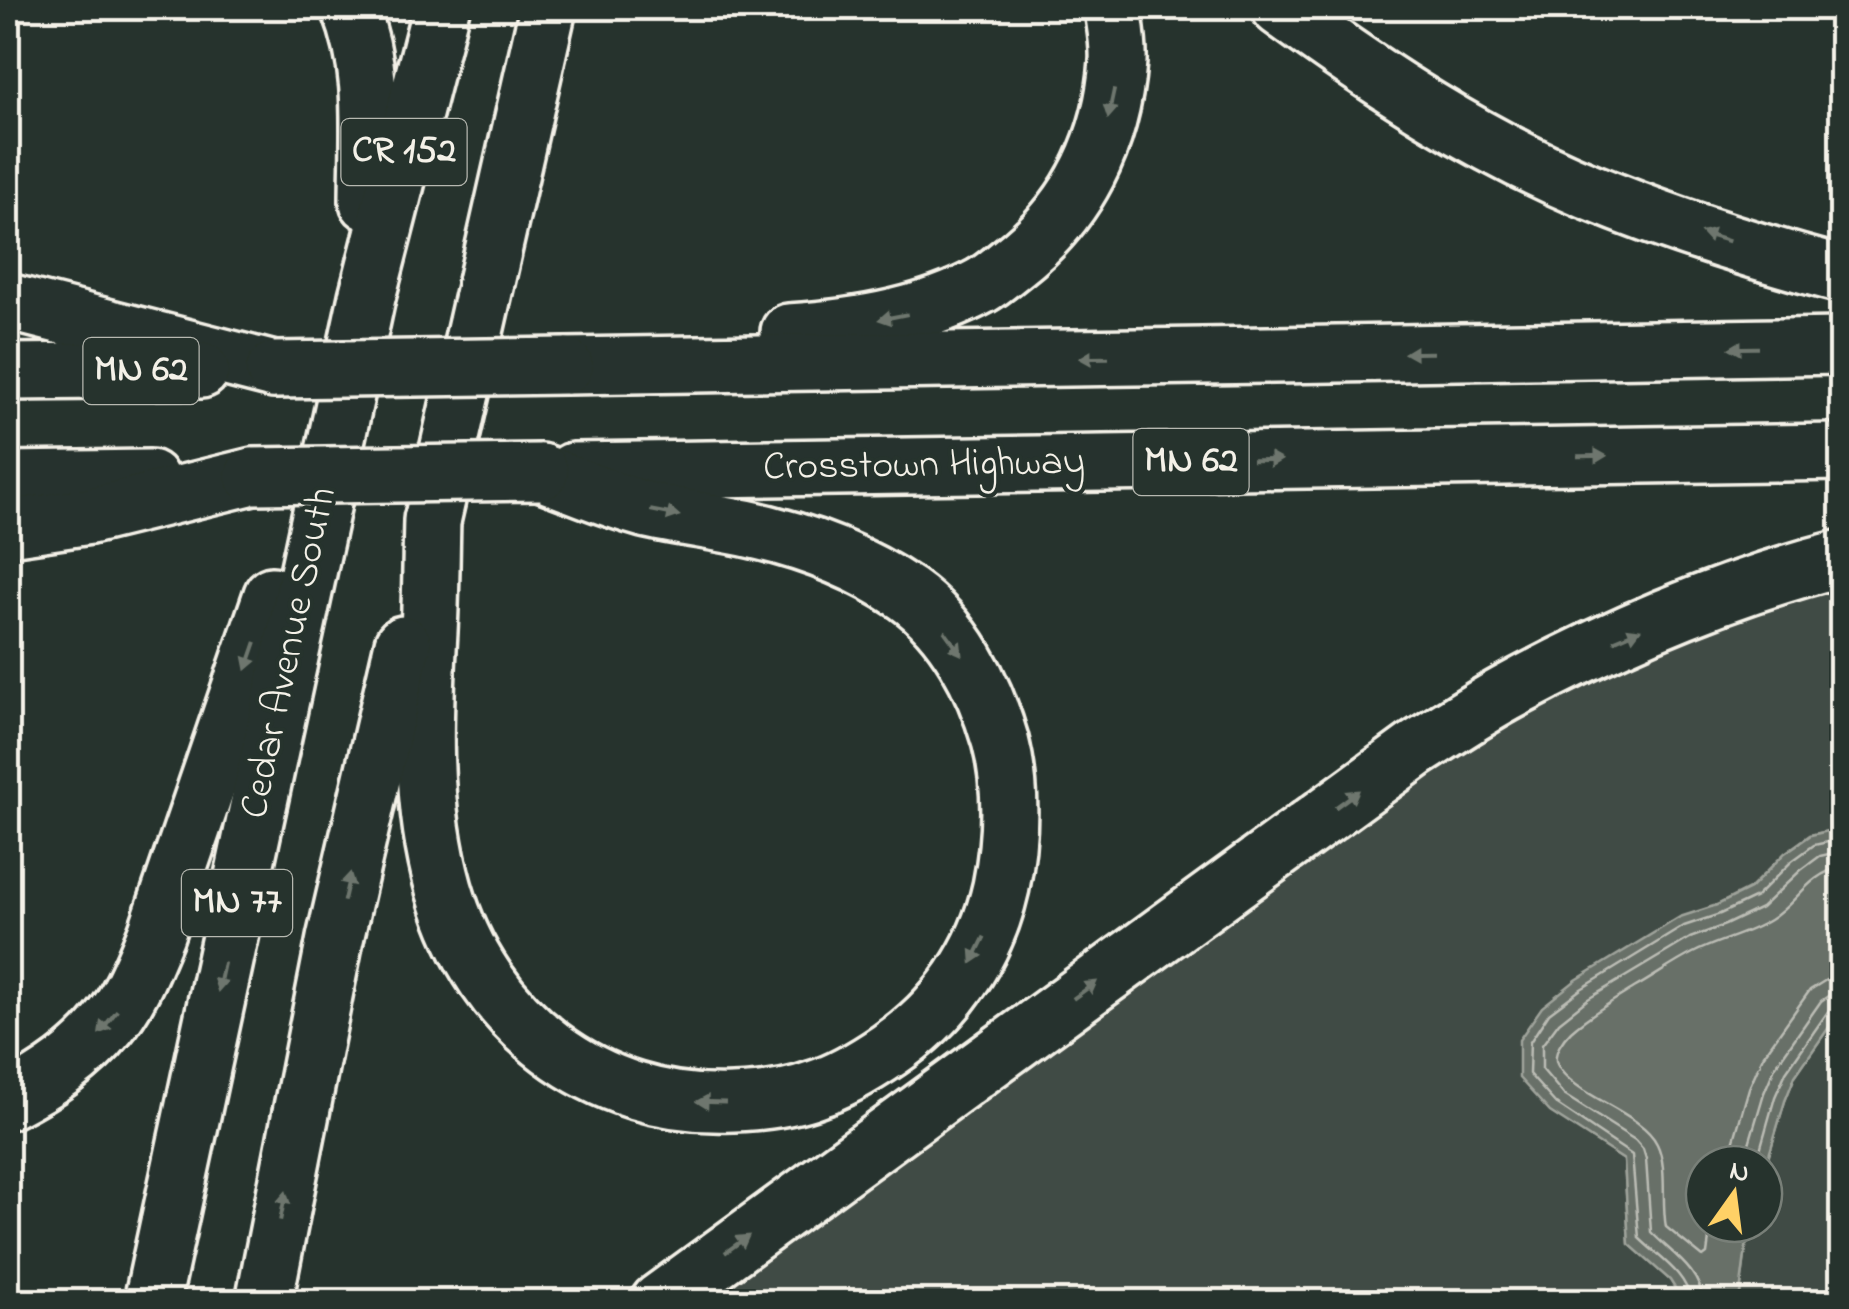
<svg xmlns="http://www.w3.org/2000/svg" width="1849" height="1309" font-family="'Indie Flower',sans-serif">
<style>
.green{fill:#414b45;stroke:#9a9e96;stroke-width:2.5}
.water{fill:#676f68;stroke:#9fa39b;stroke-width:2.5}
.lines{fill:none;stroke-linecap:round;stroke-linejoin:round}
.shore{stroke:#bcbdb5;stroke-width:2.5}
.motorway-casing{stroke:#f4f1e8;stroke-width:62}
.motorway{stroke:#26332d;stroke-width:55}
.motorway-bridge-casing{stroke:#f4f1e8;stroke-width:62;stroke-linecap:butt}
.motorway-bridge{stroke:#26332d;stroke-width:55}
.oneway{fill:#6e766e}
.labels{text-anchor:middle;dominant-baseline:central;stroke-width:8;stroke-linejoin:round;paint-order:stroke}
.shield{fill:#26332d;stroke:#b6b8b0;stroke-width:2.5}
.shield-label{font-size:38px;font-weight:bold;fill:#f4f1e8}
.street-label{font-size:40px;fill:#f4f1e8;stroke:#26332d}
</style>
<rect width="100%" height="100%" fill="#26332d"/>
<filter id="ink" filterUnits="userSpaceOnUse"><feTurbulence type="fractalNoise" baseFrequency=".01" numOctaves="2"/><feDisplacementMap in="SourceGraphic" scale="20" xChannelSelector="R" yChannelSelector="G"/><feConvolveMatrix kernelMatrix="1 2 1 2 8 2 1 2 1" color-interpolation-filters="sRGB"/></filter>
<g filter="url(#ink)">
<g class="green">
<polygon points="1841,575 1841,828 1810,835 1785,853 1750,888 1717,905 1590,1137 1624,1160 1629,1244 1670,1280 1683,1301 680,1302 1566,677"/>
<polygon points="1841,1010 1841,1301 1739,1302 1749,1224 1764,1224 1764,1172 1785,1101 1795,1076"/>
</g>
<polygon class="water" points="1841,828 1841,1010 1795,1076 1785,1101 1764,1172 1764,1164 1704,1164 1704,1224 1749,1224 1739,1301 1683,1301 1670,1280 1629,1244 1624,1160 1550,1112 1519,1078 1519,1040 1542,1007 1576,980 1680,917 1717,905 1750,889 1785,853 1811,835"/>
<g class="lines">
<g class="shore">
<polyline points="1727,1164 1749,1088 1763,1056 1810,990 1826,980 1842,978"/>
<polyline points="1743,1164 1764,1093 1775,1067 1821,1001 1831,994 1842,993"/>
<polyline points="1756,1164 1775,1097 1786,1072 1829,1010 1835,1006 1842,1006"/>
<path d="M1711 1224 1707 1254 1703 1257 1666 1227C1661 1202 1668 1166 1657 1144 1642 1112 1571 1095 1557 1064 1552 1053 1564 1038 1571 1031 1590 1014 1613 1001 1634 988 1654 977 1673 963 1693 953 1718 940 1746 935 1770 920 1798 903 1807 874 1842 867"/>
<path d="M1691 1302C1687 1273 1658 1257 1639 1238L1632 1155 1556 1104 1529 1074 1530 1042 1549 1013 1581 989 1684 926 1720 914 1756 897 1792 861 1814 845 1842 839"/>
<path d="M1703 1302C1701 1270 1671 1253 1651 1232L1646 1159 1643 1149 1635 1140 1564 1095 1542 1069V1045L1559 1022 1588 999 1690 938 1725 925 1761 908 1801 870 1820 856 1842 851"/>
</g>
<defs>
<g id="motorway">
<path d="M350 8C376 73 368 134 368 202"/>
<path d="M1280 8C1376 78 1477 145 1588 191 1670 225 1756 252 1842 275"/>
<polyline points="8,302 274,370"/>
<path d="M789 332C852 328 926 316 981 286 992 280 1002 271 1012 263 1077 213 1112 143 1118 61 1119 43 1115 25 1113 8"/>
<polyline points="565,366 1842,346"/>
<polyline points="8,372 201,370"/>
<polyline points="573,471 1842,452"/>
<polyline points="8,480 150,478"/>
<polyline points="433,517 548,8"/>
<path d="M432 520C431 557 431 594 429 631 424 718 420 804 444 889 482 1021 595 1109 733 1103 761 1102 789 1099 815 1089 841 1081 867 1065 889 1050 946 1011 986 955 1001 887 1011 837 1013 789 1000 740 984 685 955 628 907 594 859 561 801 540 745 528 711 521 677 517 644 509 609 500 574 484 540 472"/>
<polyline points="8,528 90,516 253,476"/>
<path d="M8 1101C45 1082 81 1059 108 1025 130 999 143 965 156 934L272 595"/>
<polyline points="152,1302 367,297 441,8"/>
<polyline points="264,1302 335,939 403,644"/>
<path d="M659 1302 1415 750C1447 730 1479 708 1513 690 1617 634 1728 587 1842 558"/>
</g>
</defs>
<use href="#motorway" class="motorway-casing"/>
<use href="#motorway" class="motorway"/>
<defs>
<g id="motorway-bridge">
<polyline points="274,370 565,366"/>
<polyline points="253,476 540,472"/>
</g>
</defs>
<use href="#motorway-bridge" class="motorway-bridge-casing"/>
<use href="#motorway-bridge" class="motorway-bridge"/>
</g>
<defs><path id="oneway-solid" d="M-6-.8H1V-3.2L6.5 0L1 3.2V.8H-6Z" transform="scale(2.5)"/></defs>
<g class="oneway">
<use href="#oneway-solid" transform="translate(1111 104) rotate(102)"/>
<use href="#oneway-solid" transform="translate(1715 237) rotate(-163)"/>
<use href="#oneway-solid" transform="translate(893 317) rotate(169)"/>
<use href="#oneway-solid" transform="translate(1744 348) rotate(179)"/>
<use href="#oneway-solid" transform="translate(1419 353) rotate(179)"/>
<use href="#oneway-solid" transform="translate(1094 358) rotate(179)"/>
<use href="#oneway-solid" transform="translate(1592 456) rotate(-1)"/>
<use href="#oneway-solid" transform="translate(1267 460) rotate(-1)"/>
<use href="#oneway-solid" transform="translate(665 513) rotate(11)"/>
<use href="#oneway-solid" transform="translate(1627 635) rotate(-23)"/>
<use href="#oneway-solid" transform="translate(953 643) rotate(54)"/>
<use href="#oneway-solid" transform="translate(251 656) rotate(109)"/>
<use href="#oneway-solid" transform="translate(1347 799) rotate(-36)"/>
<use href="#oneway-solid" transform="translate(347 887) rotate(-77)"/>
<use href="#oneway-solid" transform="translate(978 950) rotate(116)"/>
<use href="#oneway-solid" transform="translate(221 977) rotate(102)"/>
<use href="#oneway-solid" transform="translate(1085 990) rotate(-36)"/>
<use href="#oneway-solid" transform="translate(108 1022) rotate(128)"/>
<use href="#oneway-solid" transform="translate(711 1102) rotate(-178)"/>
<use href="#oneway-solid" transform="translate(283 1206) rotate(-79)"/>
<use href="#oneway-solid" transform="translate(737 1244) rotate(-36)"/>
</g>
</g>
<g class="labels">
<g class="shield">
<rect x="341.5" y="119" width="125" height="66" rx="8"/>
<rect x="83.5" y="338" width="115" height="66" rx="8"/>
<rect x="1133.5" y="429" width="115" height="66" rx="8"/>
<rect x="182" y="870" width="110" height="66" rx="8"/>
</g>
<g class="shield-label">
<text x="404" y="152">CR 152</text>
<text x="141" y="371">MN 62</text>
<text x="1191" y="462">MN 62</text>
<text x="237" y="903">MN 77</text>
</g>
<g class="street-label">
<text transform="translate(924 466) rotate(-1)">Crosstown Highway</text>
<text transform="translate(290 653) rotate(-78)">Cedar Avenue South</text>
</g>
</g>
<rect width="1849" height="1309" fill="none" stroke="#26332d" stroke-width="40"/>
<rect x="20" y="20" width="1809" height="1269" fill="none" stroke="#f4f1e8" stroke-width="4" filter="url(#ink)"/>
<g transform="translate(1734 1194) rotate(14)"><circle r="48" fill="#26332d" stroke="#787f78" stroke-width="2.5"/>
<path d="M0-8L18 38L0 25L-18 38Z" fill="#ffd166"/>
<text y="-15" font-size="28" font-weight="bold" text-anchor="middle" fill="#f4f1e8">N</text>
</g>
</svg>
